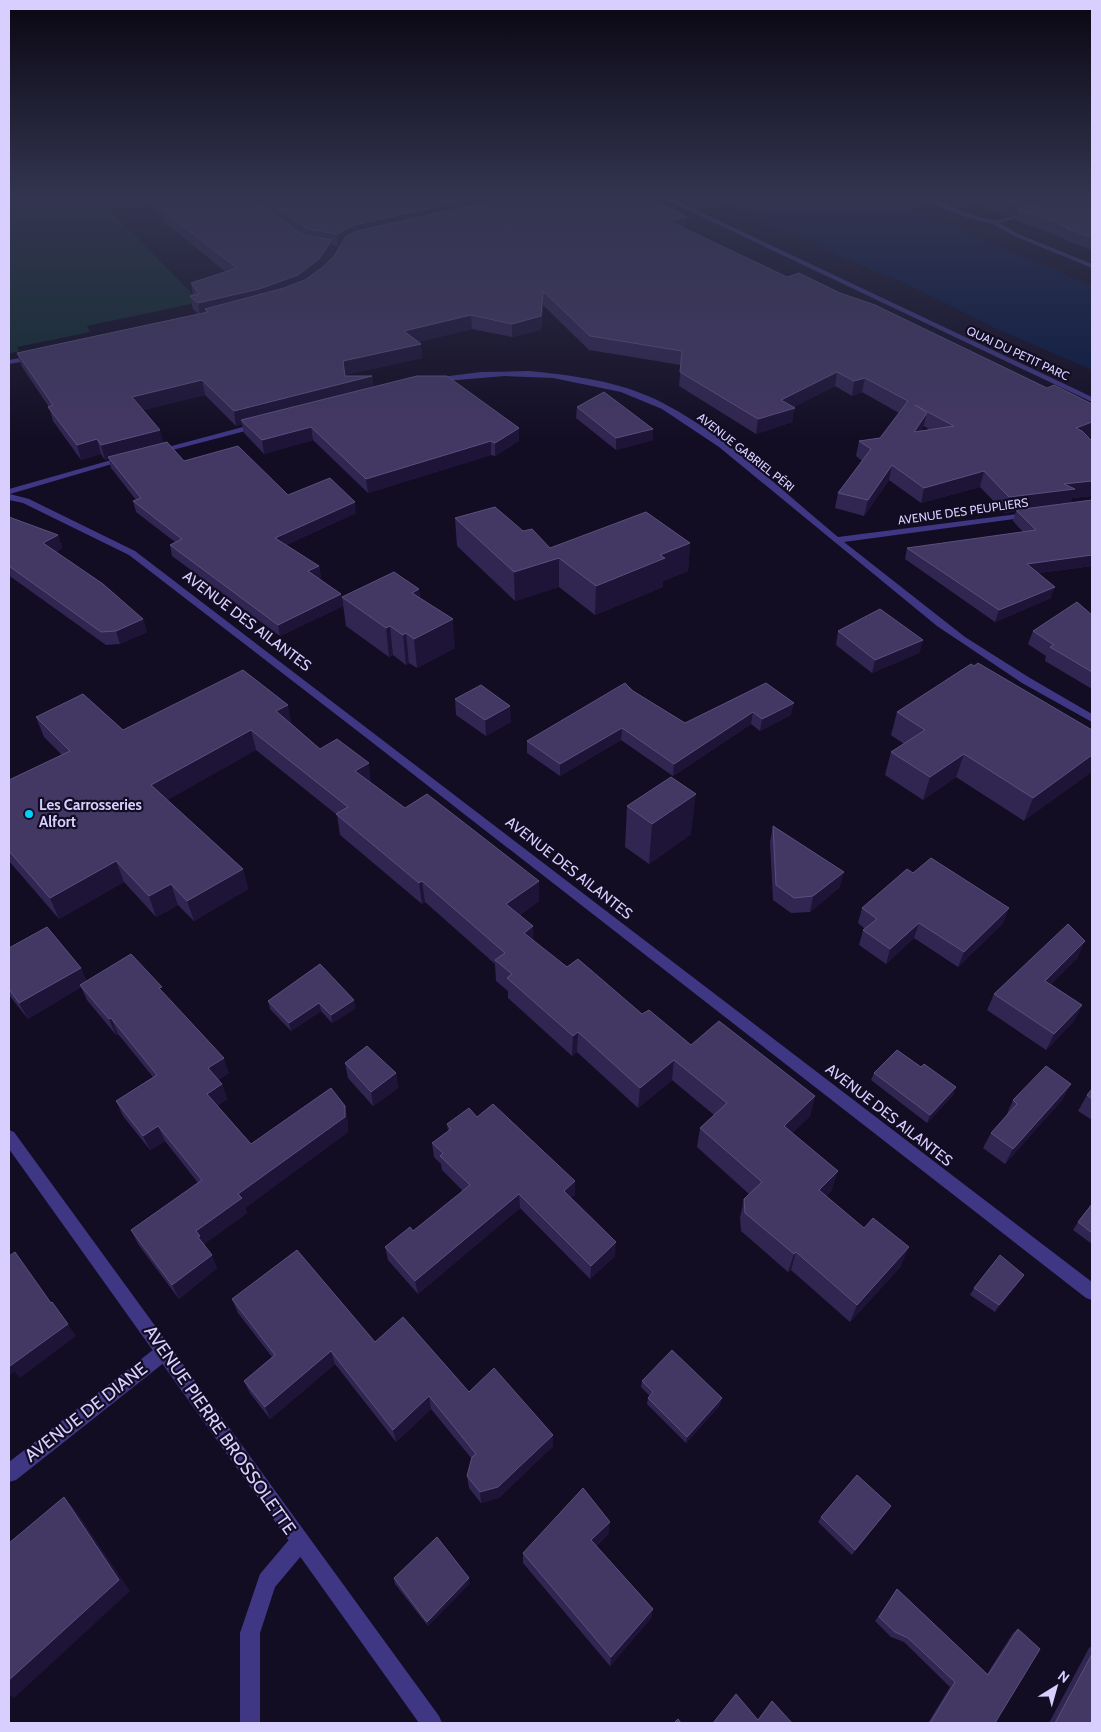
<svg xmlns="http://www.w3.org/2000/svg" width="1101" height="1732" font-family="Cabin,sans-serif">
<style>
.green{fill:#102c2d}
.water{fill:#081941}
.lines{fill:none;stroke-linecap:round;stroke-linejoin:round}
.minor{fill:#3f3783;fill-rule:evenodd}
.tertiary{fill:#3f3783;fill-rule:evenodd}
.wall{fill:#312651;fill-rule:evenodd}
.shaded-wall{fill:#1d1437}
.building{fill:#433864;stroke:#5a507c;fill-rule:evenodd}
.poi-dot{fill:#00d0fa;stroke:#120d23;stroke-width:2}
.labels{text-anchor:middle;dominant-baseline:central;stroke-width:4.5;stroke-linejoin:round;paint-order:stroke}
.far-street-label{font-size:12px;fill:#d8cfff;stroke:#120d23}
.street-label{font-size:15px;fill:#d8cfff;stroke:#120d23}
.poi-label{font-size:15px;font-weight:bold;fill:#d8cfff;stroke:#120d23;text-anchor:start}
.near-street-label{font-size:18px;fill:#d8cfff;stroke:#120d23}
</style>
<rect width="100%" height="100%" fill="#120d23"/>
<polygon class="green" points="9,197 97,197 200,302 87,326 90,332 17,347 19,351 9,354"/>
<polygon class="water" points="713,197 883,197 1092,286 1092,370 995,328 900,281 843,258"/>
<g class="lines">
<g class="minor">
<polygon points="660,197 669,197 1092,397 1092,402"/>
<path d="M916 197C942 197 966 216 992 220 1005 223 1020 209 1033 210V212L1000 223 1018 234 1092 264V268L1014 236 993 224 968 218Z"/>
<polygon points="36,355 40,357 39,359 9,364 9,360"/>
<path d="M529 371C569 375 611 380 648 396 715 425 781 490 838 537L1033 512 1035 514 1030 517 844 542 965 637 1030 678 1092 714V722L1022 683 937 626 719 447 662 409 621 392 553 378 505 376 433 382 429 380 433 378 481 372Z"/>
<polygon points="258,423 261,423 261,427 157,454 153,451"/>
<polygon points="122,457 129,459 10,494 29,499 135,551 1092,1282 1092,1300 1086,1298 364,736 129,555 23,503 9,500 9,489"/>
<polygon points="164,1343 170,1346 173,1352 170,1358 16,1480 9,1482 9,1462 158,1346"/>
<polygon points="300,1532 307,1535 310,1542 307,1549 275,1587 260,1633 260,1723 240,1723 240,1633 260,1574 293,1535"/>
</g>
<polygon class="tertiary" points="9,1130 14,1132 439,1716 442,1723 419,1723 9,1149"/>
</g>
<g class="wall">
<path d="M139 197H650L686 229 787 277 840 293 1047 388 1092 404V435L1088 437 1092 441V496L1072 498 1070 503 1092 566 1039 573 1051 598 995 622 905 559 907 548 1023 532 1013 521 1016 511 1005 513 980 487 921 503 889 480 864 516 835 508 838 493 862 461 856 456 859 441 880 438 899 413 862 392 852 396 835 386 794 407 792 422 756 434 679 386 681 365 589 350 543 305 541 330 512 337 472 329 418 342 422 358 345 375V376H372L373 387 519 428V441L495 456 491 455 368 493 313 440 264 454 244 433 242 424 236 426 205 395 143 410 163 443 184 461 288 495 356 513 286 545 319 566 321 577 318 579 341 594 343 606 280 636 172 556 170 545 175 542 136 512 133 501 136 500 111 468 109 459 105 460 101 454 81 460 53 421 49 407 22 367 17 353 198 314 193 309 190 296 193 295 191 283 226 272 164 222 162 216ZM333 246 338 247 340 246 334 256 326 265 334 253ZM924 426 930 430 921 431Z"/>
<polygon points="961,197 1092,197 1092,250 1063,239 1063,238 1015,220 1017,213 1006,216"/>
<polygon points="577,407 653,429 653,440 616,450 576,418"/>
<polygon points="9,517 58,535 62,548 56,552 143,619 147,632 120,644 106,645 11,577 9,579"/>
<polygon points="455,518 523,531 550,548 690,543 688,571 663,581 663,587 595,615 559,587 515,601 457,546"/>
<polygon points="419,589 420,598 455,648 417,668 409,663 406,665 393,655 389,657 346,626 342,597"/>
<polygon points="1092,615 1092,689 1045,661 1046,656 1028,644 1033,631"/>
<polygon points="838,631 923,640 919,653 872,673 836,645"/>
<polygon points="974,666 1092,730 1024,821 956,777 923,800 885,775 891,752 904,744 891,735 897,712"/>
<polygon points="766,683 791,715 760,731 751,724 673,776 621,740 560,776 527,753 527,741 633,691 685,723"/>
<polygon points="455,699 511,722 486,736 456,715"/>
<polygon points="36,717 123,730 292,724 320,749 371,783 405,808 539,881 539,901 520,915 533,926 533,941 567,967 691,1045 815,1096 810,1116 792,1133 832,1190 826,1196 901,1266 850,1322 791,1270 788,1272 741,1231 740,1218 744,1199 749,1194 697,1147 700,1128 714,1115 672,1080 638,1108 577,1052 572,1056 508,998 508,991 496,981 495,964 425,902 422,904 340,835 337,815 256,750 167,800 243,869 248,889 194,921 178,905 156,917 124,882 59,919 9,861 9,780 62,755 44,737"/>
<polygon points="627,806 691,834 649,864 625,847"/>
<polygon points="773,826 840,887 810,912 791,913 773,900 770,842"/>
<polygon points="913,873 1009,908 1003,923 958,967 914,938 886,964 859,945 863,930 865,929 858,923 862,908"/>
<polygon points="9,948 81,968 86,981 164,994 229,1073 218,1080 222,1084 227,1099 217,1106 251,1144 348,1121 348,1132 245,1208 247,1213 204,1244 217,1268 179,1299 138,1244 131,1230 198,1183 165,1141 150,1150 123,1116 116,1101 153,1077 118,1034 116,1035 87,1000 81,987 28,1019 9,995"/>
<polygon points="1078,957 1051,984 1082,1005 1074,1021 1046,1050 987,1010 994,994"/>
<polygon points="320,964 356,1008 332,1023 321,1011 291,1031 270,1009 268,1001"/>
<polygon points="345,1063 396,1073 398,1088 373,1106 348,1078"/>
<polygon points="921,1067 956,1087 953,1095 927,1123 871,1080 874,1073"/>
<polygon points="1092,1089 1092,1120 1078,1111 1087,1095"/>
<polygon points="1063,1099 1005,1164 983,1148 991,1133 1006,1116 1013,1100"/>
<polygon points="477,1117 575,1195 571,1198 615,1256 590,1279 520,1208 418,1294 388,1260 385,1247 413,1231 463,1191 442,1170 441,1164 434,1157 432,1143 448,1131 447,1124"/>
<polygon points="1092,1204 1092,1244 1073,1230 1078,1222"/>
<polygon points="1024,1275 1019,1282 995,1312 970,1295 974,1288"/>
<polygon points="232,1299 375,1342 469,1392 553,1446 499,1498 481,1503 469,1488 467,1476 472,1459 431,1409 396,1442 335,1364 270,1419 250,1393 244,1381 272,1357 238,1313"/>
<polygon points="642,1381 720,1405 686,1443 647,1404 648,1398 650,1396 641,1387"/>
<polygon points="891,1506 887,1511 852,1555 818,1522 821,1517"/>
<polygon points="609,1533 596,1546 653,1609 651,1618 610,1666 523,1563 523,1553"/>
<polygon points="394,1578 470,1583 428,1626 395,1584"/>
<polygon points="897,1589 987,1674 1013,1633 1018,1629 995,1723 928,1723 950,1687 904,1642 891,1637 875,1621"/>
<polygon points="1092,1646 1092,1723 1049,1723 1089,1648"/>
</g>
<g class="shaded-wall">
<polygon points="482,197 539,197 356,237 338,247 337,234 354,225"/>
<polygon points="1031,197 1057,197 1018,209 1017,213 1006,216 1009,205"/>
<polygon points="687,217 686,229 669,221"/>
<polygon points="332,240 334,253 320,272 300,288 208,312 205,309 206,315 200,316 198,303"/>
<polygon points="543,291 541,330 512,337 512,324"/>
<polygon points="471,315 472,329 406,345 404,331"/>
<polygon points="421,344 422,358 345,375 343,361"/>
<polygon points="837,372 835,386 790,409 795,408 792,422 756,434 758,419 781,400"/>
<polygon points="372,376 374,390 241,420 242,424 236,426 234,411"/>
<polygon points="865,378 862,392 852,396 854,381"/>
<polygon points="202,380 205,395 136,412 132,397"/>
<polygon points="927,413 923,428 910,447 914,432"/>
<polygon points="1092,422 1092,435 1071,443 1076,428"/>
<polygon points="311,427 313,440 264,454 262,440"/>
<polygon points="519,428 519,441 495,456 495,443"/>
<polygon points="653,429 653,440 616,450 616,438"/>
<polygon points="160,430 164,445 108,457 109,459 105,460 101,445"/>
<polygon points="97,439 101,454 81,460 77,445"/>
<polygon points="491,441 491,455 368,493 366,479"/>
<polygon points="892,465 889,480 864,516 868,500"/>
<polygon points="984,471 980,487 921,503 924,488"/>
<polygon points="1092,481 1092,496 1072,498 1070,504 1016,510 1016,511 1005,513 1009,497 1064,484"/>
<polygon points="355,502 356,513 277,549 275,538"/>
<polygon points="58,535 62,548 48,556 43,543"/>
<polygon points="690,543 688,571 663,581 663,587 595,615 596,586 660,555"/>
<polygon points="1092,555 1092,566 1024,575 1027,564"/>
<polygon points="559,558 559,587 515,601 514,572"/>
<polygon points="319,566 321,577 310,583 308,571"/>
<polygon points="9,571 11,577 9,579"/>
<polygon points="1055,587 1051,598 995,622 999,610"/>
<polygon points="419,589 422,618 412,593"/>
<polygon points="341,594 343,606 280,636 278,625"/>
<polygon points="143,619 147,632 120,644 116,631"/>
<polygon points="453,619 455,648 417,668 414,639"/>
<polygon points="390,626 393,655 389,657 386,628"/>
<polygon points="406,633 409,663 406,665 403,635"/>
<polygon points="923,640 919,653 872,673 875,660"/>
<polygon points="794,703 791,715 760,731 762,719"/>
<polygon points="288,705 292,725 276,711"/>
<polygon points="510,706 511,722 486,736 485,720"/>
<polygon points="753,712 751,724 673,776 674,764"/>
<polygon points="622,728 621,740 560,776 560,764"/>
<polygon points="251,730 256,750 157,806 151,785"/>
<polygon points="964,754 956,777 923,800 930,777"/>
<polygon points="1092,755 1092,772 1024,821 1033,798"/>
<polygon points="369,763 371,784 355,771"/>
<polygon points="696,794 691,834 649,864 652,824"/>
<polygon points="116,861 124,882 59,919 50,898"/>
<polygon points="243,869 248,889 194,921 187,901"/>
<polygon points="844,872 840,887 810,912 813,896"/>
<polygon points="422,881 425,902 422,904 419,883"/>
<polygon points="539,881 539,901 507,924 506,904"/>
<polygon points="171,884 178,905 156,917 149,896"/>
<polygon points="1009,908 1003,923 958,967 964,952"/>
<polygon points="919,923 914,938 886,964 890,949"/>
<polygon points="533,926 534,947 524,933"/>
<polygon points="1085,941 1078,957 1038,997 1045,981"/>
<polygon points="81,968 88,984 80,985 81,987 28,1019 19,1003"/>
<polygon points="354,1000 356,1008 332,1023 331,1015"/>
<polygon points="319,1003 321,1011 291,1031 289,1023"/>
<polygon points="1082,1005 1074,1021 1046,1050 1054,1034"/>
<polygon points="111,1018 118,1034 116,1035 109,1019"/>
<polygon points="578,1032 577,1052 572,1056 573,1036"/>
<polygon points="224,1058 229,1073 213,1084 208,1068"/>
<polygon points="674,1060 672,1080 638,1108 640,1088"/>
<polygon points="396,1073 398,1088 373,1106 371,1092"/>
<polygon points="222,1084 227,1099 212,1109 207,1094"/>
<polygon points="1071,1084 1063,1099 1005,1164 1013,1149"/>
<polygon points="956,1087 953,1095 927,1123 930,1115"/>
<polygon points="815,1096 810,1116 779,1146 784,1126"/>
<polygon points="345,1106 348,1121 348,1132 245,1208 247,1213 204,1244 198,1237 196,1231 238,1194"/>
<polygon points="158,1126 165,1141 150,1150 143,1136"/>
<polygon points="838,1171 832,1190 813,1209 819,1190"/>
<polygon points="575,1181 575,1195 564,1205 564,1191"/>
<polygon points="519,1194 520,1208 418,1294 415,1281"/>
<polygon points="616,1242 615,1256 590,1279 591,1266"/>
<polygon points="909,1247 901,1266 850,1322 857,1305"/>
<polygon points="796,1252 791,1270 788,1272 794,1254"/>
<polygon points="212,1255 217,1268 179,1299 172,1285"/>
<polygon points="1024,1275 1019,1282 995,1312 999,1305"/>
<polygon points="68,1324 76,1336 20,1378 10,1366"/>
<polygon points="331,1351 335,1364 270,1419 265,1407"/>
<polygon points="9,1364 15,1371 9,1376"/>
<polygon points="429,1396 431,1409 396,1442 393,1430"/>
<polygon points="722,1398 720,1405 686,1443 687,1437"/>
<polygon points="553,1435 553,1446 499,1498 481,1503 480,1492"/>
<polygon points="64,1497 76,1511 130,1591 14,1698 9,1695 9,1680"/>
<polygon points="891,1506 887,1511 852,1555 855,1550"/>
<polygon points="610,1522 609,1533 590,1551 591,1540"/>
<polygon points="469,1578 470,1583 428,1626 427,1622"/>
<polygon points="653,1609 651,1618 610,1666 611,1657"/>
</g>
<g class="building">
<polygon points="152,197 250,197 301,234 332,240 319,259 298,275 259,289 198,303 190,296 199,294 191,283 237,268 161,209 166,208"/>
<polygon points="264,197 482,197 354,225 337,234 307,229"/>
<path d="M508 197H650L687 217 669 221 787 277 799 273 840 293 875 305 1047 388 1054 385 1092 404V422L1076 428 1082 431 1092 441V481L1064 484 1075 489 1009 497 984 471 924 488 892 465 868 500 838 493 871 449 859 441 880 438 908 401 865 378 854 381 837 372 781 400 795 408 758 419 680 372 682 351 590 336 543 291 541 316 512 324 471 315 404 331 421 344 343 361 345 376H372L234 411 202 380 132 397 160 430 101 445 97 439 77 445 48 407 53 405 17 353 208 312 205 309 284 288 305 280 323 267 334 256 346 236 357 231ZM915 405 954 426 914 432 927 413Z"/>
<polygon points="990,197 1031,197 1009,205"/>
<polygon points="1050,197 1092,197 1092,237 1066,228 1068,227 1018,209"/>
<polygon points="417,376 447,376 519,428 495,443 491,441 366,479 311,427 262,440 241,420"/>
<polygon points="604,392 653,429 616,438 577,407"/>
<polygon points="167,442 184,461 238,446 288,495 330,478 355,502 275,538 319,566 308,571 341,594 278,625 170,545 182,539 133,501 141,498 108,457"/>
<polygon points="1092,500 1092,555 1027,564 1055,587 999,610 907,548 1036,530 1016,510"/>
<polygon points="495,507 523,531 532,529 550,548 646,512 690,543 660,555 665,558 596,586 559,558 514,572 455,518"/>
<polygon points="9,517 58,535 43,543 103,584 143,619 116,631 101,632 9,566"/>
<polygon points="394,572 419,589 412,593 453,619 414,639 406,633 403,635 390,626 386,628 342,597"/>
<polygon points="1077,602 1092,615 1092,672 1050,647 1054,645 1033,631"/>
<polygon points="880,609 923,640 875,660 838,631"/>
<polygon points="978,663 1092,730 1092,755 1033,798 964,754 930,777 891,752 925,730 897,712 971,664 974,666"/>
<polygon points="243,670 288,705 276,711 320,749 337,739 369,763 355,771 405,808 427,794 539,881 506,904 533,926 524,933 567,967 578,959 642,1014 649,1010 691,1045 719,1021 815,1096 784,1126 838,1171 819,1190 864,1228 873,1218 909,1247 857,1305 796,1252 794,1254 745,1213 744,1199 762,1182 700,1128 727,1103 674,1060 640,1088 578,1032 573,1036 507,978 512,974 495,960 505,953 422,881 419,883 336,814 348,807 251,730 151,785 243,869 187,901 171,884 149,896 116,861 50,898 9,851 9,780 70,751 36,717 83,694 123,730"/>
<polygon points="625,683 633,691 685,723 766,683 794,703 762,719 753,712 674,764 622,728 560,764 527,741"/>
<polygon points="481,685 510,706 485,720 455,699"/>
<polygon points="671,777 696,794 652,824 627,806"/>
<polygon points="773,826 844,872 813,896 794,898 776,885"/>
<polygon points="931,858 1009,908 964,952 919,923 890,949 863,930 877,919 862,908 907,869 913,873"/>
<polygon points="1068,924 1085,941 1045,981 1082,1005 1054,1034 994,994"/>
<polygon points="47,927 81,968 19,1003 9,989 9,948"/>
<polygon points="131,954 162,987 159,988 224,1058 208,1068 222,1084 207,1094 251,1144 331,1088 345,1106 345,1117 238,1194 242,1198 196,1231 200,1236 198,1237 212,1255 172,1285 131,1230 202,1180 158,1126 143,1136 116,1101 157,1075 111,1018 109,1019 80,985"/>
<polygon points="320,964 354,1000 331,1015 319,1003 289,1023 268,1001"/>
<polygon points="367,1046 396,1073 371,1092 345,1063"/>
<polygon points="897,1050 921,1067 924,1064 956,1087 930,1115 874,1073"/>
<polygon points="1046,1066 1071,1084 1013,1149 991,1133 1017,1104 1013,1100"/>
<polygon points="1092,1089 1092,1099 1087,1095"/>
<polygon points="493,1104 575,1181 564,1191 616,1242 591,1266 519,1194 415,1281 385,1247 410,1227 413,1231 470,1185 440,1156 443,1153 432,1143 451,1129 447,1124 469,1108 477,1117"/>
<polygon points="1092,1204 1092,1233 1078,1222"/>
<polygon points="297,1250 375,1342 403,1317 469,1392 494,1368 553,1435 498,1487 480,1492 467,1476 472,1457 476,1454 429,1396 393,1430 331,1351 265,1407 244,1381 275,1355 232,1299"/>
<polygon points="15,1252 51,1303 52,1302 68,1324 10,1366 9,1364 9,1256"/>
<polygon points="1000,1255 1024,1275 999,1305 974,1288"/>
<polygon points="672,1350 722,1398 687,1437 648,1398 653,1392 642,1381"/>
<polygon points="857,1475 891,1506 855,1550 821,1517"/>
<polygon points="583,1488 610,1522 591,1540 653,1609 611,1657 523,1553"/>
<polygon points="64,1497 119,1580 9,1680 9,1543"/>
<polygon points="437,1537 469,1578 427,1622 394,1578"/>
<polygon points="897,1589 988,1675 1018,1629 1040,1649 995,1723 930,1723 955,1682 908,1638 895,1632 879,1617"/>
<polygon points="1092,1654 1092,1723 1055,1723"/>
<polygon points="736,1694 758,1720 772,1701 792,1723 713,1723"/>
<polygon points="678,1719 681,1723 674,1723"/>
</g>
<linearGradient id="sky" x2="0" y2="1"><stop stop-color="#0a0713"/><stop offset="0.45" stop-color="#333550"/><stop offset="1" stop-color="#333550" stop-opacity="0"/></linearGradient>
<rect width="1101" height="440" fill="url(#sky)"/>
<circle class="poi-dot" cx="29" cy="814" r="5"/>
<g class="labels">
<g class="far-street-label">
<text transform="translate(1018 353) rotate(25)">QUAI DU PETIT PARC</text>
<text transform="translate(746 452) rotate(38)">AVENUE GABRIEL PÉRI</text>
<text transform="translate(963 511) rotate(-8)">AVENUE DES PEUPLIERS</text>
</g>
<g class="street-label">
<text transform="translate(247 621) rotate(37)">AVENUE DES AILANTES</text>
<text transform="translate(569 868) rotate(38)">AVENUE DES AILANTES</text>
<text transform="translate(889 1115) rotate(38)">AVENUE DES AILANTES</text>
</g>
<g class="poi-label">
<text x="39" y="805">Les Carrosseries<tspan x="39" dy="17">Alfort</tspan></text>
</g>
<g class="near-street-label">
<text transform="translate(86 1412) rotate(-38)">AVENUE DE DIANE</text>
<text transform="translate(220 1430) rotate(55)">AVENUE PIERRE BROSSOLETTE</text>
</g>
</g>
<rect width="1101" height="1732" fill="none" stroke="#d8cfff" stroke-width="20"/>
<g transform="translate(1056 1687) rotate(37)" stroke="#120d23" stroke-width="4" paint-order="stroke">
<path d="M0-4L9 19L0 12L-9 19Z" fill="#d8cfff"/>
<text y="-8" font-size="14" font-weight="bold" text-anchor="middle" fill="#d8cfff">N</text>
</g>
</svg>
